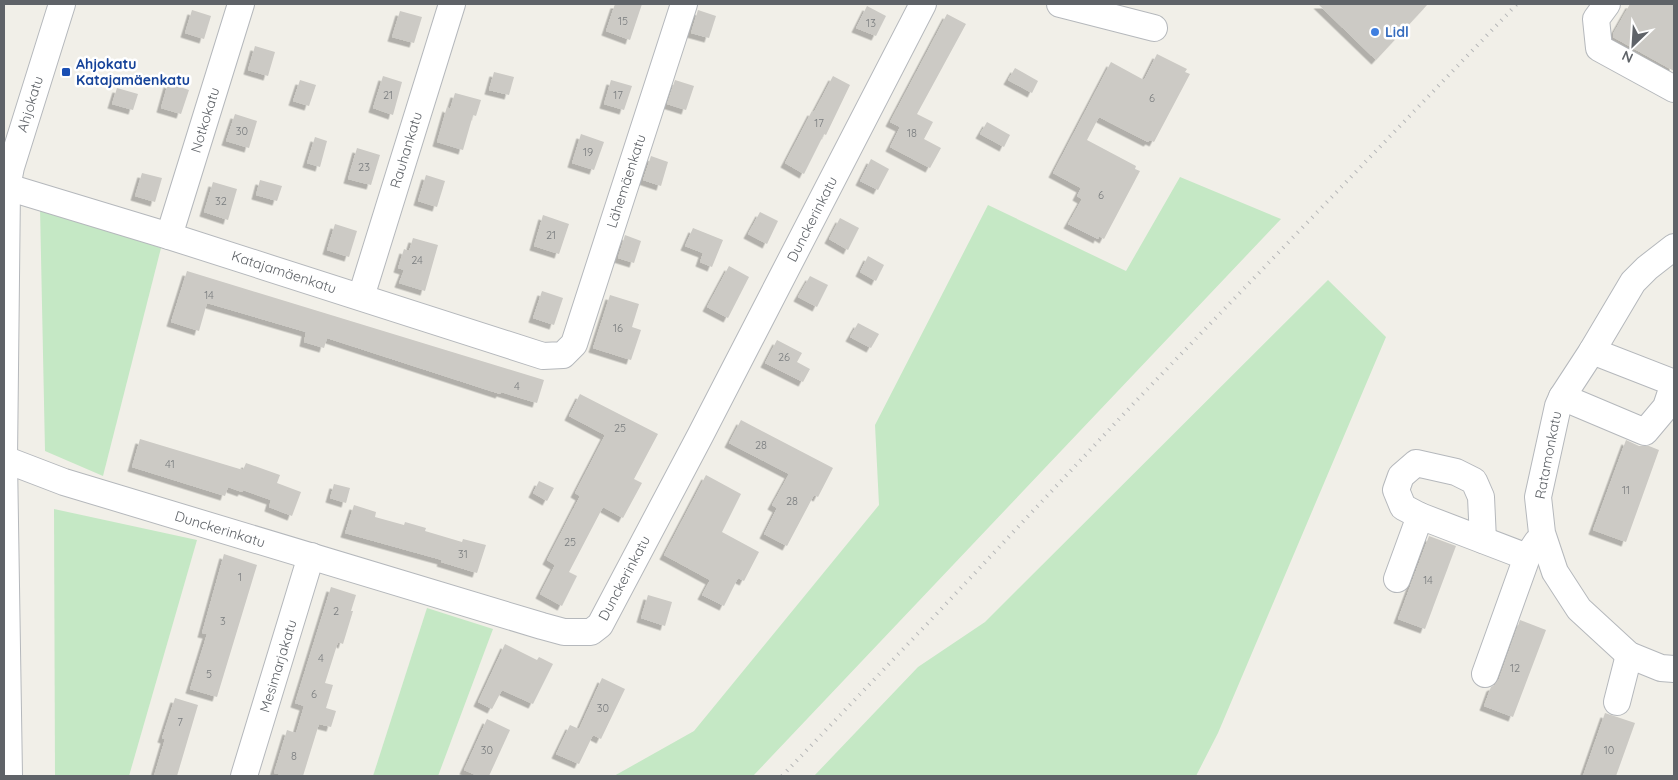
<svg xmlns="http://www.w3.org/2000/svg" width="1678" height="780" font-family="Quicksand,sans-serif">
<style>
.green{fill:#c5e8c5}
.building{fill:#cccac5;filter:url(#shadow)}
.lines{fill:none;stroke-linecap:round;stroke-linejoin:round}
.minor-casing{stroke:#b5b8bc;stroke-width:28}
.minor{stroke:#fff;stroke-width:26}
.rail{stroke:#b6b7b8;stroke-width:4;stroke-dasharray:1 6;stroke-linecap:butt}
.shop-dot{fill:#3f7fe0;stroke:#fff;stroke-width:2}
.transit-dot{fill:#1a4fb4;stroke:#fff;stroke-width:2}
.labels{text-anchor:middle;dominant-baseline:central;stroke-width:5;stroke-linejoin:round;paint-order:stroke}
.number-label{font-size:11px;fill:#7a7d7f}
.shop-label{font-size:14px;font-weight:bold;fill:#366cbe;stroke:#fff;text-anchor:start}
.transit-label{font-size:14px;font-weight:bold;fill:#164399;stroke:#fff;text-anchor:start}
.street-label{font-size:14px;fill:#5f6368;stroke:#fff}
</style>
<defs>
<filter id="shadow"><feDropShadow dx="-4.5" dy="4.5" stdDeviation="0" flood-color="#0004"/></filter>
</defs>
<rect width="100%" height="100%" fill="#f1efe8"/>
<g class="green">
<polygon points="1180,177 1281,219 753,776 614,776 694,731 879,505 875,425 988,205 1126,271"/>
<polygon points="40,207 161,248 103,476 45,451"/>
<polygon points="1328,280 1386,337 1218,733 1196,776 814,776 918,667 985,622"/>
<polygon points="54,509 197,540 129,776 55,776"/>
<polygon points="427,608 493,629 438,776 373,776"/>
</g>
<g class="building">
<polygon points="615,4 642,4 630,40 606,31"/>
<polygon points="1318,4 1428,4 1376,60"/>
<polygon points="1630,4 1674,4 1674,71 1613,37 1613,34"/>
<polygon points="867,6 886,16 876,36 856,28"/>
<polygon points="192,10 211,16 204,39 185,33"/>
<polygon points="698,10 716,16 709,38 691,33"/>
<polygon points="400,11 422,17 414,43 392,37"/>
<polygon points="947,14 966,24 917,114 933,122 924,139 941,148 930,168 890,147 900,127 890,122"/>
<polygon points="255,46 275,52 268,76 248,70"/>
<polygon points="1157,54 1187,69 1185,72 1190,74 1154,142 1150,140 1148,142 1099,117 1087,140 1136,166 1135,169 1140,171 1104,239 1099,236 1098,239 1068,224 1082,199 1077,196 1081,188 1053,173 1111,62 1144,80"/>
<polygon points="1015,68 1038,81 1032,93 1008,80"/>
<polygon points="494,72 514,77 509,95 489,90"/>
<polygon points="383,76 402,82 393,115 373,108"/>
<polygon points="833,76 850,85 826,135 824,134 804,174 785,163 812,111 814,112"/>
<polygon points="300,80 316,85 309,106 293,101"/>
<polygon points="611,80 632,86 624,110 604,104"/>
<polygon points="675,80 694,86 686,110 667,104"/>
<polygon points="168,83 189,90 181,114 161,108"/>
<polygon points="117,88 138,94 133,110 112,104"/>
<polygon points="455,93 481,100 476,116 473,115 463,150 437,142 447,107 450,109"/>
<polygon points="235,114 257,121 249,148 226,141"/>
<polygon points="987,122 1010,135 1004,147 980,134"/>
<polygon points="581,134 604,142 594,170 572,163"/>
<polygon points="315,137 327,141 320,167 307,163"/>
<polygon points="357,148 380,155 371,185 348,179"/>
<polygon points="651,156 668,162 661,186 643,180"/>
<polygon points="871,159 889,169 878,190 860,181"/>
<polygon points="142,173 162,178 155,202 135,196"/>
<polygon points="426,175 445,181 437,207 418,201"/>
<polygon points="260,180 282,186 277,201 256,195"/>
<polygon points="213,182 237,189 228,220 204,212"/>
<polygon points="760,212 778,221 767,244 748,234"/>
<polygon points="543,215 569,224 559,254 534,246"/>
<polygon points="840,218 859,228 848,250 829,239"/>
<polygon points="335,224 357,231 349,257 327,250"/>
<polygon points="693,228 723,240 712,267 700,262 703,253 685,246"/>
<polygon points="625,235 641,241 634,263 618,258"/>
<polygon points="413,238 438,245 425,291 399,283 404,270 398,268 404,249 409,251"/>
<polygon points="868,256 884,265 876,281 860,272"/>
<polygon points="729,266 749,277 728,318 707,307"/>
<polygon points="187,271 544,380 537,403 501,392 500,394 327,338 324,348 304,342 306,332 207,303 199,331 171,322"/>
<polygon points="810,276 828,285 817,307 798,297"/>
<polygon points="542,291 563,298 554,325 533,318"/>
<polygon points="610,295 639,304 632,327 641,330 631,360 593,348"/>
<polygon points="858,323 879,334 871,348 850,337"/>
<polygon points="777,340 802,353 797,362 810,369 803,382 765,363"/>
<polygon points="580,394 658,434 634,479 642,483 623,518 603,507 569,572 577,576 562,606 540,594 555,565 547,560 580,496 575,493 605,435 569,416"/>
<polygon points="741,420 833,468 818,497 814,495 787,546 764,534 777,508 772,505 789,474 729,443"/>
<polygon points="140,439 243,470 246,463 280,475 277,483 301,492 292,516 269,507 271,500 243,490 242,492 228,487 225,496 132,467"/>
<polygon points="1626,440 1639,446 1649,446 1659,450 1626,542 1593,530"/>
<polygon points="706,475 741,494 722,532 759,552 744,581 738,578 724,606 702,595 710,580 664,555"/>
<polygon points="539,481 554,488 547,501 533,493"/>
<polygon points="334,484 350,488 346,503 330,498"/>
<polygon points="354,505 376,512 375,517 404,525 405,522 426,528 425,531 462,542 463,539 486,545 477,573 441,562 442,560 345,533"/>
<polygon points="1429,536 1456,546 1425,629 1398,619"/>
<polygon points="224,554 257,565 217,697 190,689 207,634 202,633"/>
<polygon points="331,587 356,595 351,611 353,611 343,644 338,642 325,683 333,685 326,708 336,711 331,727 319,724 303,776 286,776 274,773 287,730 296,733 304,706 295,703"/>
<polygon points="648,595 672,602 665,626 641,618"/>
<polygon points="1520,620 1546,630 1513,717 1484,706 1491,687 1495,685 1499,679"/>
<polygon points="505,644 537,660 539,657 553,664 533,704 502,690 492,709 478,702"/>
<polygon points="602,678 625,689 601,739 593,735 579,764 556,754 570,725 579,729"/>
<polygon points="175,698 198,705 177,776 154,776 165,739 162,738"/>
<polygon points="1605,713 1635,723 1616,776 1583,776"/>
<polygon points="487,719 510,730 489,776 478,776 464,770"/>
</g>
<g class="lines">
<defs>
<g id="minor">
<polyline points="1060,4 1154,28"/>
<polyline points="1607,4 1596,19 1599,48 1674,89"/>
<polyline points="4,186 169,236 543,356 563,355 574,344 684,4"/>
<polyline points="169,236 241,4"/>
<polyline points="1674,247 1647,268 1633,282 1592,351 1562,397 1558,406 1538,497 1542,533 1555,572 1579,609 1629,655 1661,668 1674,669"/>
<polyline points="361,297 452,4"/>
<polyline points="1562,397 1645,432 1666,407 1674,383 1592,351"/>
<polyline points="4,459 64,482 542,626 564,632 591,632 600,625 700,436 923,4"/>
<polyline points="1420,516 1403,507 1396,490 1401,476 1416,463 1456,472 1474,481 1481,497 1483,540"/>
<polyline points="1397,579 1420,516 1527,557"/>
<polyline points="1485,674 1527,557 1537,542"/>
<polyline points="1617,702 1629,655"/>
<polyline points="9,776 4,459 7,187 11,167 62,4"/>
<polyline points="244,776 311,556"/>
</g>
</defs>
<use href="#minor" class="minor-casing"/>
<use href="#minor" class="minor"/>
<polyline class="rail" points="782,776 929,622 1136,401 1517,4"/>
</g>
<circle class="shop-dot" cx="1375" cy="32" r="5"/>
<rect class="transit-dot" x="61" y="67" width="10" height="10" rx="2.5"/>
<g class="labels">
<g class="number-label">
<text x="623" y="21">15</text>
<text x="871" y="23">13</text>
<text x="388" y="95">21</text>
<text x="618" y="95">17</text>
<text x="1152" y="98">6</text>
<text x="819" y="123">17</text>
<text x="242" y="131">30</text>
<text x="912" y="133">18</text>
<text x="588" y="152">19</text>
<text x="364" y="167">23</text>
<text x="1101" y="195">6</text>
<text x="221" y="201">32</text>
<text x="551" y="235">21</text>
<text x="417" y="260">24</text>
<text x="209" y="295">14</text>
<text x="618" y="328">16</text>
<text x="784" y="357">26</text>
<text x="517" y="386">4</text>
<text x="620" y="428">25</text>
<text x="761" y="445">28</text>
<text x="170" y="464">41</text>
<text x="1626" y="490">11</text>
<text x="792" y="501">28</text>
<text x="570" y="542">25</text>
<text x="463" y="554">31</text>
<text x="240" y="577">1</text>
<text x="1428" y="580">14</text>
<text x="336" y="611">2</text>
<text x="223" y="621">3</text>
<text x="321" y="658">4</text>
<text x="1515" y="668">12</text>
<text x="209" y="674">5</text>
<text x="314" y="694">6</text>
<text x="603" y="708">30</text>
<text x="180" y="722">7</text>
<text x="487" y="750">30</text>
<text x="1609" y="750">10</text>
<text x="294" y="756">8</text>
</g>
<g class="shop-label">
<text x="1385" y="32">Lidl</text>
</g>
<g class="transit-label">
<text x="76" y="64">Ahjokatu<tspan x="76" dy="16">Katajamäenkatu</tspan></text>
</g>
<g class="street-label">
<text transform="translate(30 104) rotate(-73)">Ahjokatu</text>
<text transform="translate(205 120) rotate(-73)">Notkokatu</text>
<text transform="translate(406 150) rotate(-73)">Rauhankatu</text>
<text transform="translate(626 181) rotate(-72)">Lähemäenkatu</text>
<text transform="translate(812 219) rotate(-63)">Dunckerinkatu</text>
<text transform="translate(284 272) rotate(18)">Katajamäenkatu</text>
<text transform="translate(1548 455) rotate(-79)">Ratamonkatu</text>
<text transform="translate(220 529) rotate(17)">Dunckerinkatu</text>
<text transform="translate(624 578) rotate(-62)">Dunckerinkatu</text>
<text transform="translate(278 666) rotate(-73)">Mesimarjakatu</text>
</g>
</g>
<rect width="1678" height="780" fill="none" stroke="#5f6368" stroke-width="10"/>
<g transform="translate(1633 45) rotate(205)" stroke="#ffffff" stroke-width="4" paint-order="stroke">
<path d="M0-4L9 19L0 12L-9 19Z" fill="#5f6368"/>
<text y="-8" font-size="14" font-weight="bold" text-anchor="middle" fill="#5f6368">N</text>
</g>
</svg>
